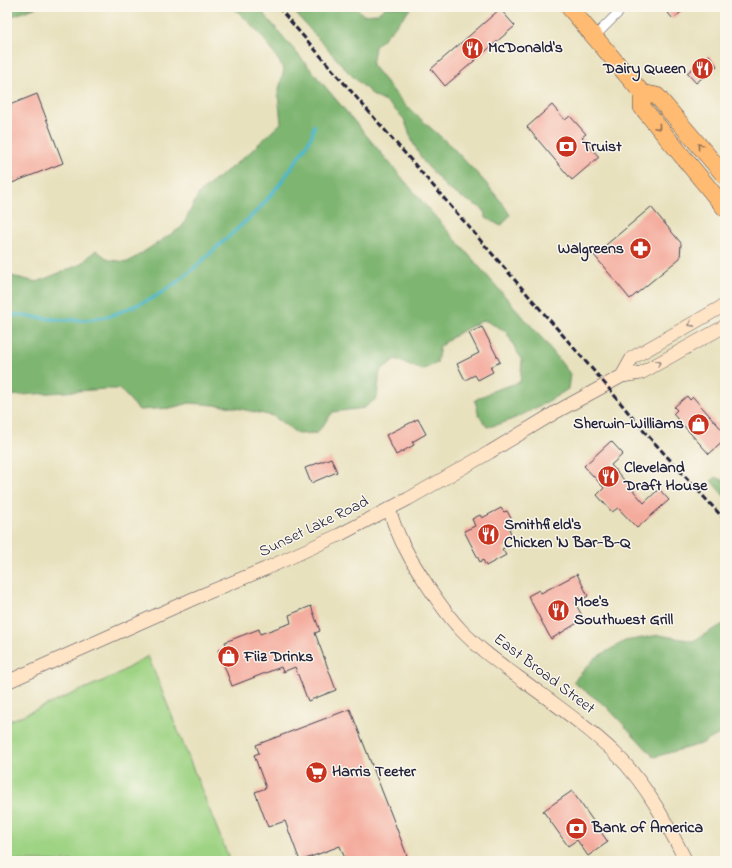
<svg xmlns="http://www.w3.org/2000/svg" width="732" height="868" font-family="'Indie Flower',sans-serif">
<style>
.green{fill:#9ed383;stroke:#607a5f}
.forest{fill:#7eb571;stroke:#506c56}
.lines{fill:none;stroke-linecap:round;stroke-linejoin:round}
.stream{stroke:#4cb7c9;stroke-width:3.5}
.building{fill:#f4ab9d}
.street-casing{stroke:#403f4f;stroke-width:10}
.secondary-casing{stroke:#403f4f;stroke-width:14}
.highway-casing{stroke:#403f4f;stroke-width:18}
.street{stroke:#fff;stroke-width:9}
.secondary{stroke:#ffe4c6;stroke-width:13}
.highway{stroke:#ffbb71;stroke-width:17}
.rail{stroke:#22223b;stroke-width:3;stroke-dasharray:6 3;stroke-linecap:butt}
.oneway{stroke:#906e56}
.oneway2{stroke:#9c8d87}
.labels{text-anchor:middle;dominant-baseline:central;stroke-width:3;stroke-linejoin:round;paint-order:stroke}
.poi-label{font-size:16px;font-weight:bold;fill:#22223b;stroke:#fbf7ec;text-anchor:start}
.street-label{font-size:16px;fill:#22223b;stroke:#fbf7ec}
</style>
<rect width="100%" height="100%" fill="#fbf7ec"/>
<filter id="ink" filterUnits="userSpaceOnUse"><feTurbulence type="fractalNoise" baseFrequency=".025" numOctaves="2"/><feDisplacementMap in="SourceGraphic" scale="8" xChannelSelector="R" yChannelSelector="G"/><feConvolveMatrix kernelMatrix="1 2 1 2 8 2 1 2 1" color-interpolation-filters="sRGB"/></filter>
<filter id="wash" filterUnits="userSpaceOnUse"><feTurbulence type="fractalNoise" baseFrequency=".012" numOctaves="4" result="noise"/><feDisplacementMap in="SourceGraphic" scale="16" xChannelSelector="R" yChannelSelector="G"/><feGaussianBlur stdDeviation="0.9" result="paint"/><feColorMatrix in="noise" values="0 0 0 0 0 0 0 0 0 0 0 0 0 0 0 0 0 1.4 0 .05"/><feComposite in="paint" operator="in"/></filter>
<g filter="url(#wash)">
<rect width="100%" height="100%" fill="#e8e1be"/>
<polygon class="green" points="148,656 230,861 7,861 7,722 114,676"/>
<g class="forest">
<polygon points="7,7 37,7 7,18"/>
<path d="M232 7H258L425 205 547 344 570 374 568 389C548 402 509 424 487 427L479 416 475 400 495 390 520 382 522 361 506 331 484 320 460 332 440 346 437 363 422 370 395 359 380 371 377 398 364 408 333 412 317 433 298 434 273 416 227 406 190 403 170 408 139 410 120 389H106L7 396V275L37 282 81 264 96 250 109 260 128 262 182 227 199 193 248 154 281 123 278 93 284 70C270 45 255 25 232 7Z"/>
<polygon points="290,7 356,7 363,15 377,14 386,7 412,7 388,34 375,47 372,65 405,105 451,146 485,182 503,204 510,215 501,226 486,218 483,209 456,194 446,187 423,161 413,143 404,119 388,103 374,96 350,74"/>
<polygon points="716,477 725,481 725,497 711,481"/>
<polygon points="725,623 725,731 701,744 654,757 606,706 573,682 595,658 625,641 659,635 693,641"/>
</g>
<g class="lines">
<polyline class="stream" points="7,314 61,320 87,320 110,316 151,299 173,285 193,269 258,210 280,184 305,148 312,135 314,126"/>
</g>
<g id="blocks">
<g class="building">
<polygon points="663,7 687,7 673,19"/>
<polygon points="500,9 515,26 445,86 431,69"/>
<polygon points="709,55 717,66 696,83 687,73"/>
<polygon points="37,94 63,163 7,185 7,106"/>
<polygon points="552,105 565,120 570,116 586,134 582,137 599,157 572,180 527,127"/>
<polygon points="651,207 681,243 680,258 630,299 594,255"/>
<polygon points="482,327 500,362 490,367 493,372 478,380 475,375 465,380 457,364 479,353 469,333"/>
<polygon points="687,396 690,400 693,397 725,433 725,440 709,454 673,414 677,410 674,407"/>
<polygon points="418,419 426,434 412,442 414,445 396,455 386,435"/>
<polygon points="611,441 623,454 611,465 644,503 659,489 669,500 637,528 618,508 612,512 597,495 604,488 584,466"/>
<polygon points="331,458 337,472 311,483 305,468"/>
<polygon points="501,508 504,512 507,511 512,520 510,522 513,527 509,529 515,542 502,549 506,555 486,566 483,560 480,562 464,531 475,526 472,519 480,515 482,518"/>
<polygon points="577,574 588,596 575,603 584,619 551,639 528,596 539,590 541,593"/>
<polygon points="311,606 320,631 315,633 336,690 308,701 295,667 283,672 281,667 232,686 218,650 227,647 225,642 259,629 260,634 291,623 289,615"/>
<polygon points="350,709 395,824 409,861 346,861 340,846 300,861 285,821 268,827 255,792 266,788 254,755 259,753 256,745"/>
<polygon points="572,791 608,842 588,856 577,840 568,846 543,811"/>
</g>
</g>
</g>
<g filter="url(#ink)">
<use href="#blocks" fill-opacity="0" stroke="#403f4f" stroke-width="1"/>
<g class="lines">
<defs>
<polyline id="street" points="594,37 624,7"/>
<g id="secondary">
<polyline points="622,376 632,358 725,305"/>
<path d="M389 509C396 533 408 556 422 577 434 596 446 614 461 630 480 650 503 666 525 682 556 705 589 728 617 755 647 785 667 824 686 861"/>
<polyline points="7,682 195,598 265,569 339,535 408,499 490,452 556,412 622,376 641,373 725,326"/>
</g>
<g id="highway">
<polyline points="569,7 642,93 642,107 725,208"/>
<polyline points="642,93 657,96 725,176"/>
</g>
</defs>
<use href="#street" class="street-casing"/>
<use href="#secondary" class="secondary-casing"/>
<use href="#highway" class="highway-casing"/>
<use href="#street" class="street"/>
<use href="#secondary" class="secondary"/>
<use href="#highway" class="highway"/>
<polyline class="rail" points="278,7 606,385 640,427 725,520"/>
</g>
<defs><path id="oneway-chevron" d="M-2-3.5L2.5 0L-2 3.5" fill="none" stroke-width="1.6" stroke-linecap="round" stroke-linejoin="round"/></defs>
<g class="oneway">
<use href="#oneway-chevron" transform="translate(658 127) rotate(50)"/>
<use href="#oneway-chevron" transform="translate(700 146) rotate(-131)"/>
</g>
<g class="oneway2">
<use href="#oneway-chevron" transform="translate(691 324) rotate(151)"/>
<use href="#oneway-chevron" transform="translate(658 363) rotate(-29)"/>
</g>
</g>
<defs>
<symbol id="restaurant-disc" viewBox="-11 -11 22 22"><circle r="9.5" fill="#c8321e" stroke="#fbf7ec"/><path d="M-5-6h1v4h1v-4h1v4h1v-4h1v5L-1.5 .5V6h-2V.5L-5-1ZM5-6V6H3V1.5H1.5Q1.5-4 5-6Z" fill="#fff"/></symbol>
<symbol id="bank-disc" viewBox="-11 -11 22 22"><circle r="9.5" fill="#c8321e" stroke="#fbf7ec"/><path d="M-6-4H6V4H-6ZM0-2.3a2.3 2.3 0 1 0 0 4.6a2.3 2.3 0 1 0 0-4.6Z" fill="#fff"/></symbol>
<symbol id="pharmacy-disc" viewBox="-11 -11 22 22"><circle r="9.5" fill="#c8321e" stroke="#fbf7ec"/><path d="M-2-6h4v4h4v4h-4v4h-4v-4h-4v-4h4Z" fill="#fff"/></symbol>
<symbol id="shop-disc" viewBox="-11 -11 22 22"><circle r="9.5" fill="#c8321e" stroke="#fbf7ec"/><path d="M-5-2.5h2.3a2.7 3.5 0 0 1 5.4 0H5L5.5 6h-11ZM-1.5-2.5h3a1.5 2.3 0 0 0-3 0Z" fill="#fff"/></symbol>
<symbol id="supermarket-disc" viewBox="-11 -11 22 22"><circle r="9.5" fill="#c8321e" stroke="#fbf7ec"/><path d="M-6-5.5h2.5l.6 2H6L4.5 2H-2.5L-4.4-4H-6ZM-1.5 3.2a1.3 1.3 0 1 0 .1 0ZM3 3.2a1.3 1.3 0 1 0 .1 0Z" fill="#fff"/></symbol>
</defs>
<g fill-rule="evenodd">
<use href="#restaurant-disc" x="460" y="36" width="25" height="25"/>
<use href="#restaurant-disc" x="690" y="56" width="25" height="25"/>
<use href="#bank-disc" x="554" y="134" width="25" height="25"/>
<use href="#pharmacy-disc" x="628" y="236" width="25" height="25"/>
<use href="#shop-disc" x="686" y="412" width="25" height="25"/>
<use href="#restaurant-disc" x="596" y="464" width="25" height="25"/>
<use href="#restaurant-disc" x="476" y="522" width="25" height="25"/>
<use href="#restaurant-disc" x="546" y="598" width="25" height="25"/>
<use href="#shop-disc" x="216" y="644" width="25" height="25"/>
<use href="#supermarket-disc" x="304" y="760" width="25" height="25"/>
<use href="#bank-disc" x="564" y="816" width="25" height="25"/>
</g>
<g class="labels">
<g class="poi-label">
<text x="488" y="48">McDonald's</text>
<text x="686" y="69" text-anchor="end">Dairy Queen</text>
<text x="582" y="147">Truist</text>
<text x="624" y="249" text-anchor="end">Walgreens</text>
<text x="684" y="424" text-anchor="end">Sherwin-Williams</text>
<text x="624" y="468">Cleveland<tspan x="624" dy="18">Draft House</tspan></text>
<text x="504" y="525">Smithfield's<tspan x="504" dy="18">Chicken 'N Bar-B-Q</tspan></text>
<text x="574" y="602">Moe's<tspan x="574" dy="18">Southwest Grill</tspan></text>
<text x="244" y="657">Fiiz Drinks</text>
<text x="332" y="772">Harris Teeter</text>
<text x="592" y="828">Bank of America</text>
</g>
<g class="street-label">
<text transform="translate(314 527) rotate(-26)">Sunset Lake Road</text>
<text transform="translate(544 674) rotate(37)">East Broad Street</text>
</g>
</g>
<rect width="732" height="868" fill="none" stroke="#fbf7ec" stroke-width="24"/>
</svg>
